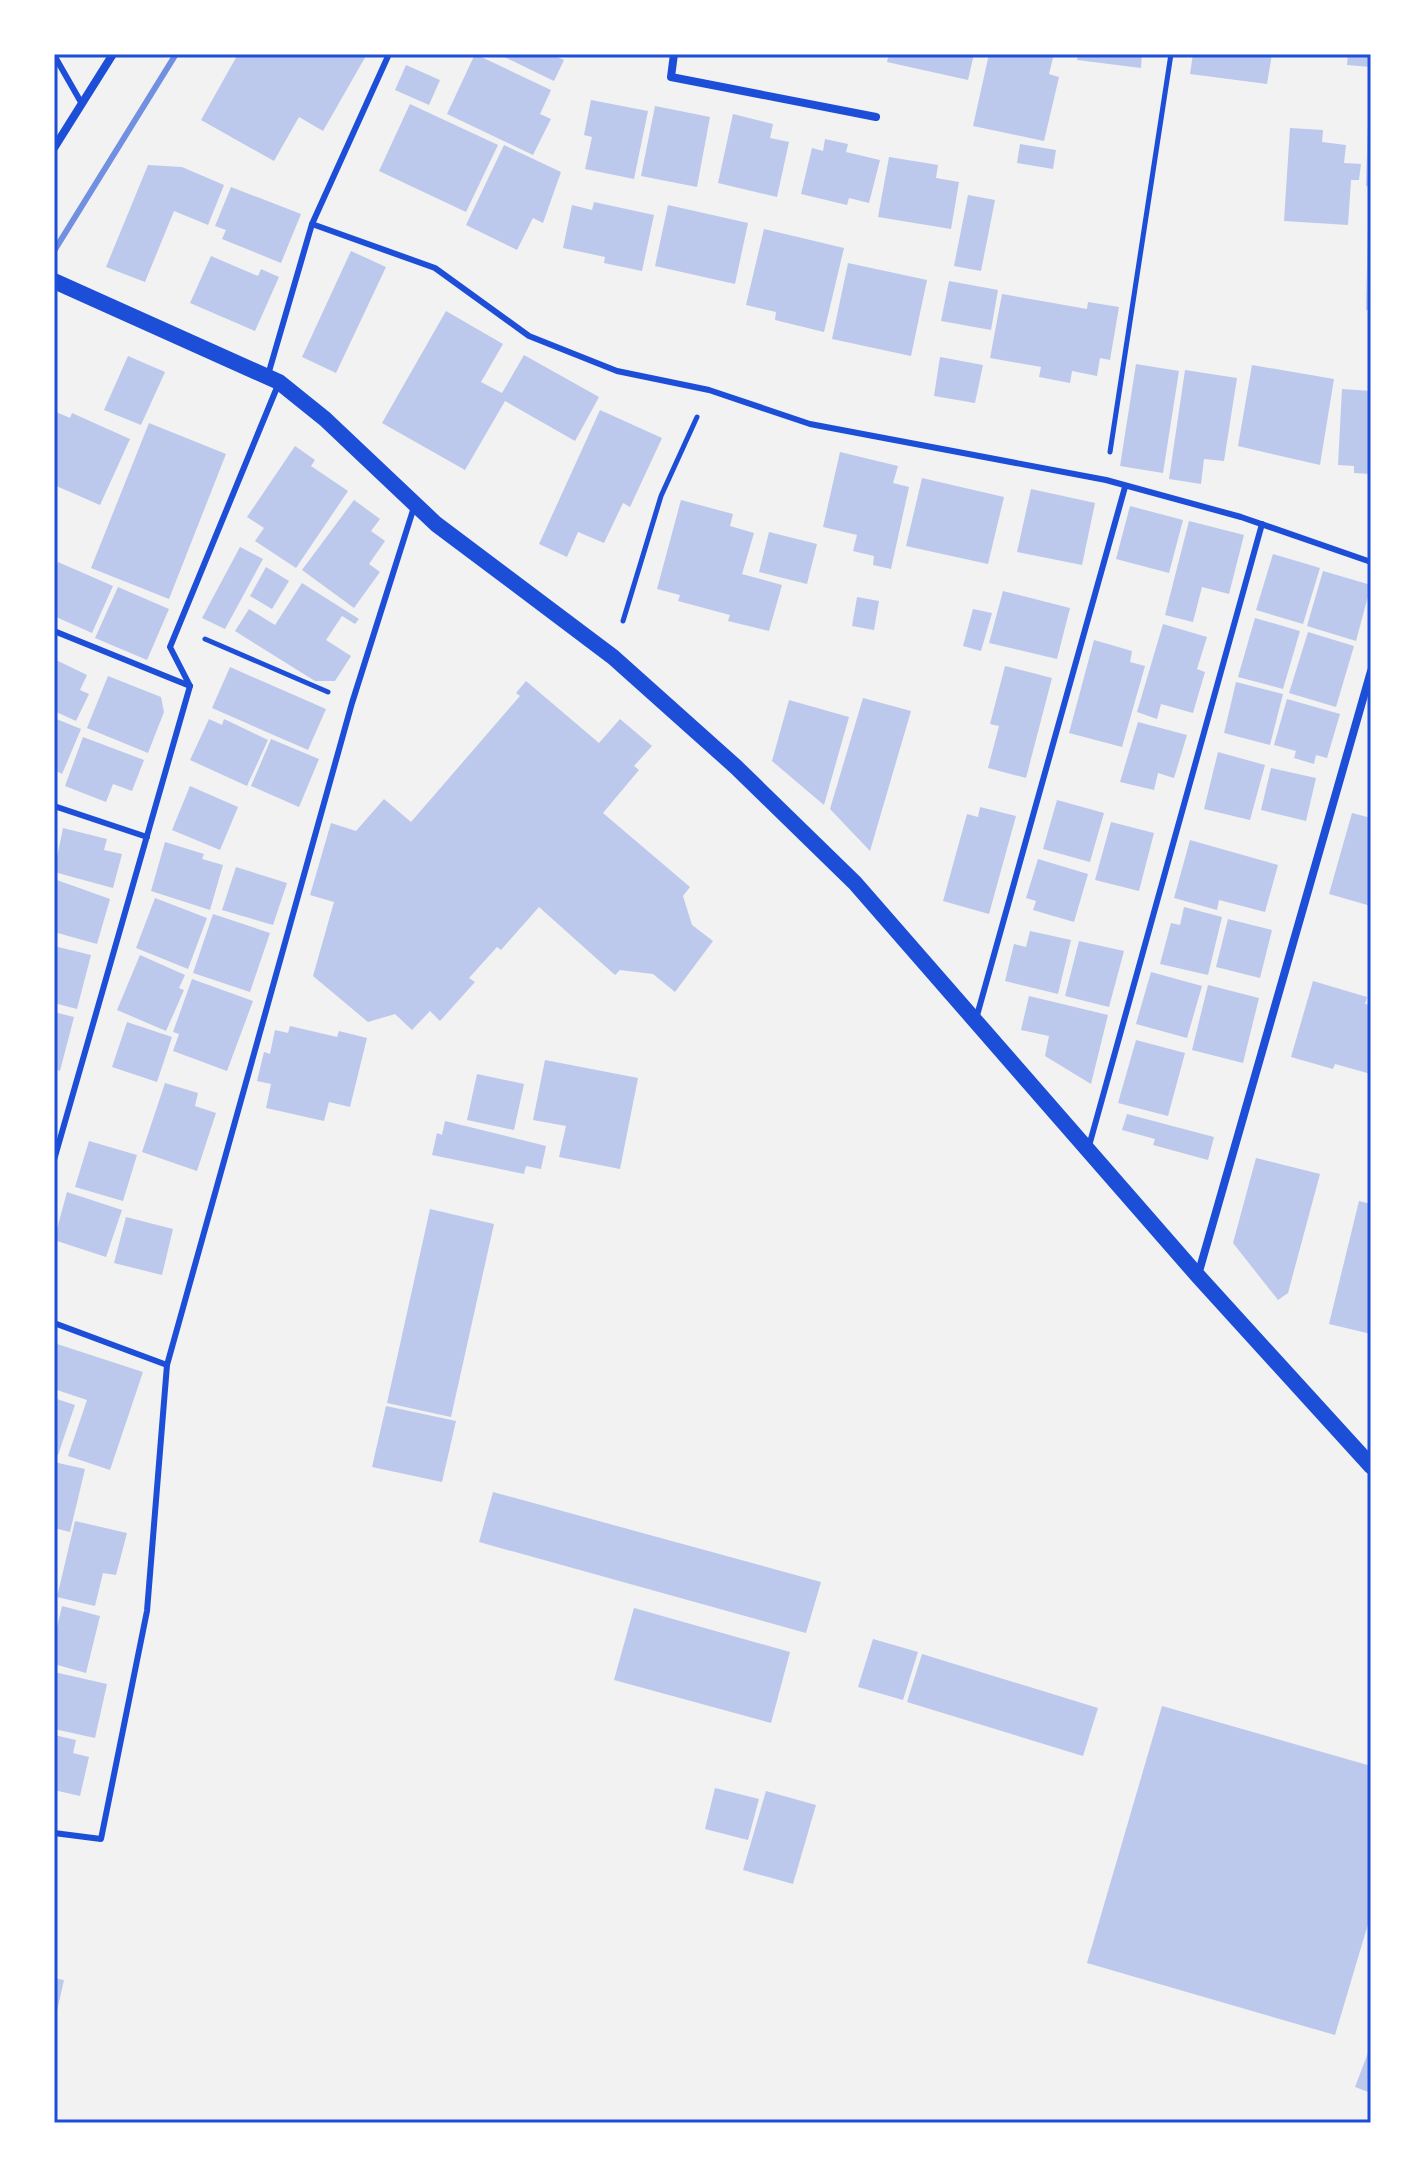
<svg xmlns="http://www.w3.org/2000/svg" width="1425" height="2177" font-family="Commissioner,sans-serif">
<style>
.building{fill:#bdc9ec}
.lines{fill:none;stroke-linecap:round;stroke-linejoin:round}
.path{stroke:#1d4ed8;stroke-width:5}
.service{stroke:#1d4ed8;stroke-width:6}
.minor{stroke:#1d4ed8;stroke-width:8}
.secondary{stroke:#1d4ed8;stroke-width:16}
.rail{stroke:#7290e2;stroke-width:6}
.neatline{fill:none;stroke:#1d4ed8;stroke-width:3}
</style>
<rect width="100%" height="100%" fill="#f2f2f2"/>
<g class="building">
<polygon points="238,54 367,54 323,131 299,117 274,161 201,120"/>
<polygon points="475,54 551,90 540,114 551,119 533,155 447,114"/>
<polygon points="498,54 551,54 564,60 554,81"/>
<polygon points="889,54 974,54 968,80 887,62"/>
<polygon points="989,54 1054,54 1049,74 1059,77 1044,141 973,126"/>
<polygon points="1078,54 1142,54 1141,68 1077,60"/>
<polygon points="1193,54 1272,54 1267,84 1190,74"/>
<polygon points="1348,54 1371,54 1371,67 1347,65"/>
<polygon points="406,65 440,80 429,105 395,90"/>
<polygon points="591,100 648,111 634,179 585,169 592,137 584,135"/>
<polygon points="410,104 498,145 466,212 379,171"/>
<polygon points="655,106 710,117 697,187 641,176"/>
<polygon points="733,114 773,124 770,138 789,142 777,197 718,183"/>
<polygon points="1368,120 1371,120 1371,187 1366,186"/>
<polygon points="1290,128 1323,130 1322,142 1346,145 1344,163 1361,164 1359,180 1351,180 1348,225 1284,221"/>
<polygon points="825,139 848,144 846,152 880,160 869,203 849,198 847,205 801,194 812,148 823,151"/>
<polygon points="1020,144 1056,150 1053,169 1017,163"/>
<polygon points="504,145 561,172 543,223 533,218 517,250 466,225"/>
<polygon points="889,157 938,165 936,178 959,182 951,229 878,217"/>
<polygon points="148,165 182,167 224,185 208,225 174,211 145,282 106,267"/>
<polygon points="231,187 301,214 281,263 222,239 226,230 215,226"/>
<polygon points="968,195 995,200 981,271 954,266"/>
<polygon points="594,202 654,215 642,271 604,263 605,257 563,248 572,205 592,210"/>
<polygon points="668,205 748,223 735,284 655,266"/>
<polygon points="1368,224 1371,224 1371,310 1366,310"/>
<polygon points="764,229 844,248 824,332 775,320 776,312 746,305"/>
<polygon points="351,251 386,267 336,373 302,357"/>
<polygon points="211,256 258,276 261,269 279,277 255,331 190,303"/>
<polygon points="848,263 927,280 911,356 832,339"/>
<polygon points="949,281 998,290 991,330 941,321"/>
<polygon points="1002,294 1087,309 1088,302 1119,307 1110,360 1100,358 1097,376 1072,371 1070,383 1039,377 1041,367 990,358"/>
<polygon points="446,311 503,344 481,382 502,393 524,355 599,397 575,441 505,401 465,470 382,423"/>
<polygon points="128,356 165,372 141,425 104,410"/>
<polygon points="940,357 983,365 975,403 934,396"/>
<polygon points="1136,364 1179,371 1163,473 1120,466"/>
<polygon points="1252,365 1334,379 1320,465 1238,446"/>
<polygon points="1185,370 1237,378 1224,461 1204,459 1201,484 1169,479"/>
<polygon points="1342,389 1371,391 1371,474 1354,473 1354,466 1338,465"/>
<polygon points="600,410 662,438 630,507 623,503 604,543 578,532 567,557 539,544"/>
<polygon points="54,411 70,418 72,413 130,439 100,505 54,485"/>
<polygon points="149,423 226,454 169,599 91,568"/>
<polygon points="295,446 315,460 311,466 348,491 296,568 255,541 264,528 247,517"/>
<polygon points="840,452 898,466 893,483 909,487 891,569 873,565 874,556 853,551 857,535 823,527"/>
<polygon points="922,478 1004,497 988,564 906,546"/>
<polygon points="1031,489 1095,503 1082,565 1017,552"/>
<polygon points="354,500 380,519 371,531 385,541 369,564 380,572 354,608 302,570"/>
<polygon points="681,500 733,514 730,526 754,533 742,574 782,585 769,631 728,621 730,615 678,601 680,595 657,589"/>
<polygon points="1130,506 1183,520 1169,573 1116,559"/>
<polygon points="1189,521 1244,535 1229,594 1202,587 1193,622 1165,615"/>
<polygon points="769,532 817,544 807,584 759,572"/>
<polygon points="240,547 263,559 225,629 202,618"/>
<polygon points="1273,554 1320,568 1303,624 1256,610"/>
<polygon points="58,562 113,586 92,633 54,616 54,570"/>
<polygon points="266,567 289,581 272,609 250,596"/>
<polygon points="1323,571 1371,585 1356,641 1307,626"/>
<polygon points="302,583 359,619 355,624 342,616 326,640 351,656 335,681 315,681 235,631 249,609 275,625"/>
<polygon points="118,587 169,609 147,660 95,638"/>
<polygon points="1003,591 1070,608 1057,659 989,643"/>
<polygon points="857,597 879,601 874,630 852,626"/>
<polygon points="973,609 992,613 981,651 963,646"/>
<polygon points="1255,618 1300,631 1283,689 1238,677"/>
<polygon points="1163,624 1207,637 1197,669 1205,672 1193,713 1161,704 1157,719 1137,712"/>
<polygon points="1308,632 1354,646 1336,707 1289,693"/>
<polygon points="1094,640 1132,651 1130,662 1145,666 1122,747 1069,733"/>
<polygon points="54,659 87,675 80,690 89,694 76,721 54,711"/>
<polygon points="1005,666 1052,678 1026,778 988,768 999,726 990,724"/>
<polygon points="230,667 326,709 308,750 212,708"/>
<polygon points="108,676 161,697 164,712 148,753 87,728"/>
<polygon points="526,681 599,743 620,719 652,746 634,766 639,770 603,813 690,887 683,896 692,925 713,941 675,992 653,974 620,970 615,975 539,907 501,950 497,947 469,978 475,982 440,1021 430,1011 412,1030 395,1014 368,1022 313,976 334,902 310,895 331,823 356,831 384,799 411,822 520,696 516,693"/>
<polygon points="1236,682 1283,694 1270,745 1224,733"/>
<polygon points="863,698 911,711 870,851 830,809"/>
<polygon points="1287,699 1340,714 1327,758 1316,755 1314,764 1294,758 1296,751 1274,745"/>
<polygon points="789,700 849,717 824,805 772,761"/>
<polygon points="54,718 81,729 62,774 54,770"/>
<polygon points="209,719 222,725 224,719 268,740 247,786 190,760"/>
<polygon points="1138,722 1187,735 1174,778 1158,773 1154,790 1120,782"/>
<polygon points="83,737 144,760 132,791 113,784 106,802 65,786"/>
<polygon points="271,739 319,759 299,807 251,786"/>
<polygon points="1218,752 1265,765 1250,820 1204,809"/>
<polygon points="1271,768 1316,778 1306,821 1261,810"/>
<polygon points="190,786 238,807 220,850 172,830"/>
<polygon points="1057,800 1104,813 1090,862 1043,849"/>
<polygon points="980,807 1016,816 989,914 943,901 967,814 978,817"/>
<polygon points="1352,813 1371,818 1371,906 1329,894"/>
<polygon points="1111,822 1154,833 1139,891 1095,880"/>
<polygon points="63,828 107,839 104,850 122,854 113,888 54,872"/>
<polygon points="1190,840 1278,865 1265,912 1219,900 1217,910 1174,898"/>
<polygon points="165,842 204,854 202,859 223,865 210,910 151,891"/>
<polygon points="1038,859 1088,874 1074,922 1033,910 1036,901 1026,898"/>
<polygon points="236,867 287,883 273,925 222,910"/>
<polygon points="54,879 110,899 97,944 54,932"/>
<polygon points="155,898 207,918 188,969 136,948"/>
<polygon points="1184,907 1222,917 1208,975 1160,964 1171,923 1180,925"/>
<polygon points="213,914 270,933 250,992 193,973"/>
<polygon points="1228,919 1272,930 1260,978 1216,967"/>
<polygon points="1030,931 1071,940 1058,994 1005,981 1014,944 1026,947"/>
<polygon points="1079,941 1124,951 1109,1007 1065,996"/>
<polygon points="54,946 91,955 77,1009 54,1003"/>
<polygon points="140,955 185,975 179,988 184,990 166,1031 117,1010"/>
<polygon points="1151,972 1202,986 1187,1038 1136,1024"/>
<polygon points="192,979 253,1001 227,1071 173,1051 179,1034 173,1032"/>
<polygon points="1313,981 1367,997 1365,1004 1371,1005 1371,1074 1335,1064 1333,1069 1291,1057"/>
<polygon points="1208,985 1259,998 1243,1063 1192,1050"/>
<polygon points="1029,996 1108,1015 1091,1084 1045,1056 1049,1036 1021,1030"/>
<polygon points="54,1012 74,1017 60,1071 54,1069"/>
<polygon points="127,1022 172,1037 157,1082 112,1067"/>
<polygon points="290,1026 337,1037 339,1031 367,1038 350,1107 329,1102 324,1121 266,1108 271,1084 257,1081 264,1052 270,1054 275,1030 288,1033"/>
<polygon points="1136,1040 1185,1053 1168,1116 1118,1103"/>
<polygon points="545,1060 638,1078 620,1169 559,1157 566,1126 533,1120"/>
<polygon points="477,1074 524,1084 514,1130 467,1120"/>
<polygon points="165,1083 198,1093 195,1106 216,1113 197,1171 142,1152"/>
<polygon points="1127,1114 1214,1137 1208,1160 1153,1145 1155,1139 1122,1130"/>
<polygon points="445,1121 546,1146 541,1169 526,1166 524,1174 432,1155 437,1133 442,1135"/>
<polygon points="89,1141 137,1155 123,1201 75,1187"/>
<polygon points="1256,1158 1320,1174 1288,1293 1278,1300 1233,1243"/>
<polygon points="67,1192 122,1210 106,1257 54,1240"/>
<polygon points="1359,1201 1371,1204 1371,1334 1329,1324"/>
<polygon points="430,1209 494,1224 451,1417 387,1403"/>
<polygon points="126,1217 173,1229 162,1275 114,1263"/>
<polygon points="54,1343 143,1372 110,1470 68,1456 87,1400 54,1389"/>
<polygon points="54,1398 75,1405 58,1455 54,1454"/>
<polygon points="386,1406 456,1421 442,1482 372,1467"/>
<polygon points="54,1462 85,1469 70,1532 54,1528"/>
<polygon points="493,1492 821,1582 806,1633 479,1542"/>
<polygon points="75,1521 127,1533 116,1575 103,1573 95,1606 57,1597"/>
<polygon points="62,1606 100,1616 86,1673 54,1664 54,1640"/>
<polygon points="634,1608 790,1652 771,1723 614,1680"/>
<polygon points="873,1639 918,1652 903,1700 858,1687"/>
<polygon points="922,1654 1098,1708 1083,1756 907,1702"/>
<polygon points="54,1672 107,1684 95,1738 54,1729"/>
<polygon points="1162,1706 1371,1766 1371,1914 1335,2035 1087,1963"/>
<polygon points="54,1735 76,1740 73,1753 89,1757 80,1796 54,1790"/>
<polygon points="715,1788 759,1799 748,1840 705,1829"/>
<polygon points="766,1791 816,1805 793,1884 743,1870"/>
<polygon points="54,1978 64,1980 55,2020 54,2019"/>
<polygon points="1371,2045 1371,2093 1355,2087"/>
</g>
<g class="lines">
<g class="path">
<polyline points="1110,452 1171,54"/>
<polyline points="623,621 661,496 697,417"/>
<polyline points="205,639 328,692"/>
</g>
<g class="service">
<polyline points="54,55 82,104"/>
<polyline points="312,224 435,268 529,336 617,371 709,390 810,424 1106,480 1241,517 1371,562"/>
<polyline points="268,375 312,224 389,54"/>
<polyline points="54,631 190,686"/>
<polyline points="54,806 147,837"/>
<polyline points="976,1019 1125,487"/>
<polyline points="1089,1146 1262,524"/>
<polyline points="54,1160 190,686 170,647 278,385"/>
<polyline points="54,1323 167,1365"/>
<polyline points="54,1833 101,1839 147,1611 167,1365 352,703 414,507"/>
</g>
<g class="minor">
<polyline points="674,54 671,77 876,117"/>
<polyline points="54,148 113,54"/>
<polyline points="1198,1275 1371,671"/>
</g>
<polyline class="secondary" points="54,281 279,382 325,419 436,524 613,657 736,767 855,883 1198,1276 1371,1466"/>
<polyline class="rail" points="54,251 176,54"/>
</g>
<rect width="1425" height="2177" fill="none" stroke="#ffffff" stroke-width="112"/>
<rect x="56" y="56" width="1313" height="2065" class="neatline"/>
</svg>
